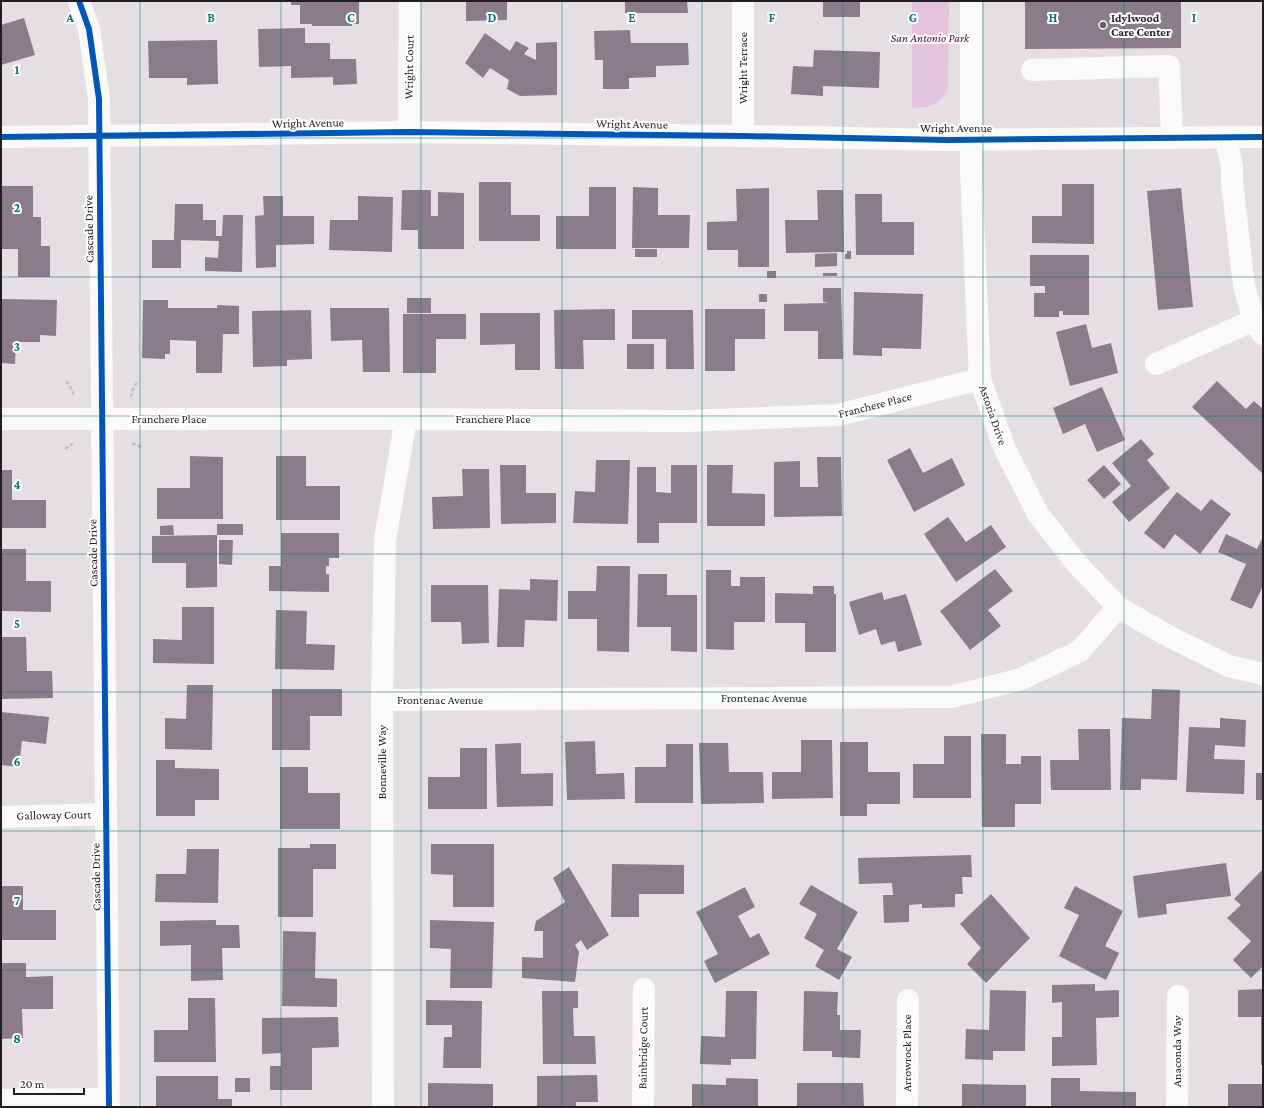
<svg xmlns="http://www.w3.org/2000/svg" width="1264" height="1108" font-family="'Crimson Pro',serif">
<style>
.green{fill:#e4c3e1}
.building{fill:#8a7d89}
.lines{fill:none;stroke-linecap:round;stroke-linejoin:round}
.path{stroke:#c1bfc1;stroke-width:2.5;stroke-dasharray:4 2;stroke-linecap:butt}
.minor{stroke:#fbfafb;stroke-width:22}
.cycleway-casing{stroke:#fff;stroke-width:8}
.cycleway{stroke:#0057b8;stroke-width:6}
.grid{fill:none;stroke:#0f766e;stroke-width:1;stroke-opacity:0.55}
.poi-dot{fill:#666165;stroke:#fff;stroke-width:1.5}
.labels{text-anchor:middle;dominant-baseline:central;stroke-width:4;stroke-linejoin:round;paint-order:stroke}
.poi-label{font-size:12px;font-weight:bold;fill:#211d20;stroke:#fff;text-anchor:start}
.park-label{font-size:12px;font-style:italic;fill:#4c0249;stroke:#fff}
.street-label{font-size:12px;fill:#211d20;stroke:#fff}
.grid-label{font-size:13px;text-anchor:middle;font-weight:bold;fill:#0f766e;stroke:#fff;stroke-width:4;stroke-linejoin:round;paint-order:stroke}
</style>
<rect width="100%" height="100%" fill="#e5dfe4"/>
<path class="green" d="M912 1H949L948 87C941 105 931 108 912 108Z"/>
<g class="building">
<polygon points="291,1 359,1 359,24 352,24 352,26 312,26 312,24 300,24 300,5 291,5"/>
<polygon points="466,1 507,1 507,20 466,21"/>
<polygon points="625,1 687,1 688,13 625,13"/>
<rect x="823" y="1" width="37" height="16"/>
<polygon points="1025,1 1181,1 1181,48 1025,49"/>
<polygon points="24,18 35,55 1,65 1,25"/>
<polygon points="305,28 305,43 330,43 330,59 356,59 357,84 333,85 333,77 291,78 291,66 259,67 258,29"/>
<polygon points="630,30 631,43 688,43 689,65 656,66 656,77 629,78 629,89 603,89 603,60 595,60 594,31"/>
<polygon points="485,33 510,51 516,41 529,48 524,54 536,60 536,43 557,42 557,95 520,96 507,89 509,80 490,68 483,78 465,63"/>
<polygon points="217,40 218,84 187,85 187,78 149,78 148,41"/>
<polygon points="814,50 880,52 879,88 823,86 823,96 791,94 793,66 813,67"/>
<polygon points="479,182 511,182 511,215 540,215 540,241 479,241"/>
<polygon points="1062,184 1094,184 1094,244 1032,243 1032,216 1062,216"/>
<polygon points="1,186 33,186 33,217 41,217 41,246 50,246 50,277 18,277 18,249 1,249"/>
<polygon points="589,187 616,187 616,249 556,249 556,216 589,216"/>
<polygon points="633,187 658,188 658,215 690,215 689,248 632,248"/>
<polygon points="769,188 769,267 738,267 738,250 707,250 707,222 737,221 736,189"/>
<polygon points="1181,188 1193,307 1158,310 1147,191"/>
<polygon points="402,190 431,190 431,216 438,216 438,192 464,193 464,249 418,249 418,230 401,230"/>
<polygon points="817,190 843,190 844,252 786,253 785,220 818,220"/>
<polygon points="855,194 882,194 882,222 914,222 914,255 856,255"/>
<polygon points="263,196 283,196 283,216 314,216 314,244 276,245 276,267 256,268 255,216 264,215"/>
<polygon points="358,196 393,197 392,252 329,250 330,220 358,220"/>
<polygon points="175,204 203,204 203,220 216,220 216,236 222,236 223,215 243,215 242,272 205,271 205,257 218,258 219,241 181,240 181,268 152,268 152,240 174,240"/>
<rect x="635" y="249" width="22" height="8"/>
<polygon points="847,251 851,251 851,259 845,259 845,254 847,254"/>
<polygon points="837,253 837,266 815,267 815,254"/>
<polygon points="1030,255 1089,255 1089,315 1063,315 1063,311 1059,311 1059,317 1034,317 1034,293 1045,293 1045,286 1030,286"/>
<rect x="767" y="271" width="9" height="7"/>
<rect x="823" y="273" width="14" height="3"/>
<polygon points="823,288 841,288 843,359 818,359 818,331 784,331 784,304 828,303 823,302"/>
<polygon points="854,292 923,294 921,349 882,348 882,356 853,355"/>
<rect x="759" y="294" width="8" height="8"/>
<rect x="407" y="298" width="24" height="15"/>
<polygon points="1,299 57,300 56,336 40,335 40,342 16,342 15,364 1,363"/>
<polygon points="143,300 168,300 168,308 217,308 217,305 239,306 239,334 223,334 222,373 196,373 196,341 170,340 170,354 165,354 165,359 142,358"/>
<polygon points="330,308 389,308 390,372 363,372 362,340 331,341"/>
<polygon points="615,309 615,340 583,340 584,369 555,369 554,310"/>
<polygon points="705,309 765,309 765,339 735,339 735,371 705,371"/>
<polygon points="311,310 312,359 287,360 287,366 253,367 252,311"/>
<polygon points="632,310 693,310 694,369 666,369 666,339 632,339"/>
<polygon points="480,313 540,313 540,370 515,370 515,344 480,345"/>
<polygon points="403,314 466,314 466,339 436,339 436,373 403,373"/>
<polygon points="1086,324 1092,348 1111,343 1118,373 1070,386 1056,332"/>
<rect x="627" y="344" width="27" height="25"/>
<polygon points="1217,381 1246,409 1254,401 1263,409 1263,474 1192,407"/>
<polygon points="1102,387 1125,440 1097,452 1085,424 1063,434 1053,408"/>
<polygon points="1141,439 1154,454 1147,460 1170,488 1129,522 1112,502 1131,486 1112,463"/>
<polygon points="910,448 923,473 952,458 965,485 914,512 887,460"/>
<polygon points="190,456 223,457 223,519 157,519 157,488 190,488"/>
<polygon points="276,456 306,456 306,486 340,486 340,520 276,520"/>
<polygon points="817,457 841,457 842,516 774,517 774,462 800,461 800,487 818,487"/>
<polygon points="596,460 630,460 628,524 573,523 575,491 595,492"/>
<polygon points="500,465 526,465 526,493 556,493 556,523 501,524"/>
<polygon points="671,465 697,465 697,523 659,523 659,543 637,543 637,467 656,467 656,492 671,493"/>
<polygon points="707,465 733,465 732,493 765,494 765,526 707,526"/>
<polygon points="1104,465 1121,484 1104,499 1087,480"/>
<polygon points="462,469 489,469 490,528 433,529 432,497 463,496"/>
<polygon points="1,470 12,470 12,500 46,500 46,528 1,528"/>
<polygon points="1177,492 1201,511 1211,499 1231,514 1200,554 1175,534 1164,549 1144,533"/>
<polygon points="948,517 966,542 991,525 1006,547 956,582 924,534"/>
<rect x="217" y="524" width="26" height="11"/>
<polygon points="173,525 174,535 160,535 160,526"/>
<polygon points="281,533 339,533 339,558 329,558 329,566 326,566 326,574 329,574 329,592 269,591 269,566 281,566"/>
<polygon points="1226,534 1257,549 1262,539 1263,539 1263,586 1252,609 1230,600 1246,564 1218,552"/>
<polygon points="217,535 217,587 186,588 186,563 152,563 152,536"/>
<polygon points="219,540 233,540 232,565 219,564"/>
<polygon points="1,549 26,549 26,581 51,581 51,612 1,611"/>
<polygon points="597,566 630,566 629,652 597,651 597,619 568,619 568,591 596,591"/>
<polygon points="995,569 1013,591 988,610 1001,626 970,650 940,611"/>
<polygon points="706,570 731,570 731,586 740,586 740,577 765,577 765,622 734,622 734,650 706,649"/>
<polygon points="638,574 667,574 667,595 697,595 697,652 671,651 671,627 637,627"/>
<polygon points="530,579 558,580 557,621 525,620 524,647 497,647 499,589 530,590"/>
<polygon points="431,585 488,585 489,643 462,644 461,622 431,622"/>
<polygon points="813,586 834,586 834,594 836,594 836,652 805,652 805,623 775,623 775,593 813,594"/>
<polygon points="882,592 884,600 906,594 922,645 898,652 895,641 881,645 876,629 859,635 849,602"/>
<polygon points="182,607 214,607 214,664 153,663 153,639 182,640"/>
<polygon points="276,610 307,611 306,644 335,645 334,670 275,669"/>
<polygon points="1,637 26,637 27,671 52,671 53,698 1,699"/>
<polygon points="187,685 213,685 212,750 165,749 165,718 186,719"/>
<polygon points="272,689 342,689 342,716 310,716 310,750 272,750"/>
<polygon points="1152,689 1180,690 1177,780 1141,779 1141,790 1120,790 1122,718 1151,719"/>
<polygon points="1,712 49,717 46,744 22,741 19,767 1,765"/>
<polygon points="1220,718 1246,720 1245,747 1215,745 1214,759 1245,760 1244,794 1186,792 1189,727 1220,728"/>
<polygon points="1078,729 1110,729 1111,790 1051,790 1050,760 1079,760"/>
<polygon points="981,734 1006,734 1006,764 1021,764 1021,756 1041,756 1041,804 1015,804 1015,827 982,827"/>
<polygon points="944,736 971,736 971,798 913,798 913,764 944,764"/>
<polygon points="801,740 832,740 833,798 772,799 772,772 801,772"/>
<polygon points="595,741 596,774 624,773 625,799 567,800 565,742"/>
<polygon points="840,742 868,742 868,772 900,772 900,804 867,804 867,816 840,816"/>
<polygon points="521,743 521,774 553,773 553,806 497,807 495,744"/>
<polygon points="699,743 728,743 729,772 763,772 764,803 701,804"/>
<polygon points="666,744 693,744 693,803 635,803 635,767 666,767"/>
<polygon points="460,748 487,748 487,809 428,809 428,777 460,777"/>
<polygon points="156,760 175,760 175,768 219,769 219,800 195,800 195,816 156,816"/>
<polygon points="280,767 308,767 308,793 340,793 340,829 280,829"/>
<rect x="1256" y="773" width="7" height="27"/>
<polygon points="310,844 336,844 336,869 313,869 313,917 278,917 278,848 310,848"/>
<polygon points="431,844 494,844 494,907 453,907 453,875 431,874"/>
<polygon points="187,849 219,849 218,903 155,902 156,874 186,874"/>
<polygon points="971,855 972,877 962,877 963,894 955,894 955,907 922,908 922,904 909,905 909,922 884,923 883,895 893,895 892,883 859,884 858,858"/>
<polygon points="1226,863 1231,896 1166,904 1167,914 1138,918 1133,876"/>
<polygon points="612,864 684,865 684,894 639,894 639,917 611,917"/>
<polygon points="569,867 609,935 587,950 581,940 575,945 579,952 575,982 522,978 522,957 543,958 543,931 534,931 536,921 565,902 553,878"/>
<polygon points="1263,869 1263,966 1251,978 1233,960 1251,941 1227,918 1241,905 1234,899"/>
<polygon points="811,885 858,912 837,949 852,957 839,980 815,966 824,950 804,938 817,914 799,904"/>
<polygon points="1,886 23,886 23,910 56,910 56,940 1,940"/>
<polygon points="1075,886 1123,911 1105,946 1119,953 1106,980 1059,956 1079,915 1064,908"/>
<polygon points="745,887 755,907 738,916 750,938 759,933 770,954 715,983 704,961 718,954 696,912"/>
<polygon points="991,894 1030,938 986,983 967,964 981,948 960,924"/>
<polygon points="216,920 216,925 239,925 240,948 222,948 223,980 191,981 191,945 160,946 160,921"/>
<polygon points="430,920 494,922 492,988 450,988 451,949 430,948"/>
<polygon points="283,931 316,932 315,978 337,979 337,1007 282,1006"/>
<polygon points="2,963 26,963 26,977 53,976 53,1009 22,1009 23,1038 1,1039 1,977 2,977"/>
<polygon points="1095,984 1095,991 1119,990 1119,1017 1096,1018 1097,1065 1052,1066 1052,1037 1062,1037 1062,1002 1052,1003 1052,985"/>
<polygon points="1263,989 1263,1065 1261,1065 1261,1017 1238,1017 1238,990"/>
<polygon points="990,990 1026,991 1025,1051 993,1051 993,1060 965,1059 966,1029 989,1030"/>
<polygon points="542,991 578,991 578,1008 573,1008 574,1036 595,1036 596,1064 543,1064"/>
<polygon points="726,991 757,991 756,1059 731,1059 731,1065 700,1064 701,1036 725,1037"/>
<polygon points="804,991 838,992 837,1015 840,1015 840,1030 861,1030 860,1058 832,1057 832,1051 803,1051"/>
<polygon points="188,998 215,998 216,1062 154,1062 154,1030 188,1030"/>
<polygon points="426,1000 482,1001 481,1068 443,1068 444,1037 452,1037 452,1025 426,1025"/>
<polygon points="338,1017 339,1047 312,1048 312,1090 270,1090 270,1066 281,1066 281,1053 262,1054 262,1018"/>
<polygon points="597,1075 598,1102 576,1102 576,1107 537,1107 537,1076"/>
<polygon points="156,1076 218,1076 218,1099 232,1099 232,1107 156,1107"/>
<rect x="235" y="1078" width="15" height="14"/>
<polygon points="726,1078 758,1079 758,1107 692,1107 692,1084 726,1085"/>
<polygon points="1051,1078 1080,1078 1080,1091 1136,1092 1136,1107 1051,1107"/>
<polygon points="428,1083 493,1084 493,1107 428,1107"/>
<polygon points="797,1083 863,1083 864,1107 797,1107"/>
<polygon points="962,1084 1026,1085 1026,1107 962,1107"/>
<rect x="1228" y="1084" width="35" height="23"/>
</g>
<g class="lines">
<g class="path">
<polyline points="66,381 73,391 73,396"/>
<polyline points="131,397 132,391 138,381"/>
<polyline points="132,443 141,447"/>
<polyline points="65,449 75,442"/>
</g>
<g class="minor">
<polyline points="79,1 89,29 99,99 109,1107"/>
<polyline points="971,1 971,171 980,379 1004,447 1038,514 1077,564 1118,607 1170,637 1229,666 1263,674"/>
<polyline points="1032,70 1169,66 1172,137"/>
<polyline points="409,132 410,1"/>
<polyline points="743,136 743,1"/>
<polyline points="1,137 409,132 743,136 948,140 1263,137"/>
<polyline points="1225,137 1232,166 1232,182 1244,286 1254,320 1263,334"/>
<polyline points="1156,364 1254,320"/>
<polyline points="1,419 406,419 685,421 838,415 980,379"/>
<polyline points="382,700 951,697 1021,679 1080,651 1118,607"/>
<polyline points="1,817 106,814"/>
<polyline points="1,1100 109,1099"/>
<polyline points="383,1107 382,700 385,540 406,419"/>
<polyline points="643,1107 644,989"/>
<polyline points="907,1107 908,1000"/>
<polyline points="1177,1107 1178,996"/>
</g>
<defs>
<g id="cycleway">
<polyline points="79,1 89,29 99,99 109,1107"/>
<polyline points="1,137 409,132 743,136 948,140 1263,137"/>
</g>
</defs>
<use href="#cycleway" class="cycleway-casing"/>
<use href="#cycleway" class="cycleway"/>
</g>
<path class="grid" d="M140 1V1107M281 1V1107M421 1V1107M562 1V1107M702 1V1107M843 1V1107M983 1V1107M1124 1V1107M1 138H1263M1 277H1263M1 416H1263M1 554H1263M1 692H1263M1 831H1263M1 970H1263"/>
<circle class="poi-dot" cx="1103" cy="25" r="4"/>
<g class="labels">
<g class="poi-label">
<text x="1111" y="18">Idylwood<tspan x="1111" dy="14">Care Center</tspan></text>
</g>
<g class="park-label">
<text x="930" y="38">San Antonio Park</text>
</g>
<g class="street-label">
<text transform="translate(409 67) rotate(-89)">Wright Court</text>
<text transform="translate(743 68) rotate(-90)">Wright Terrace</text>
<text transform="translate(308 123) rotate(-1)">Wright Avenue</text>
<text transform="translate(632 124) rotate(1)">Wright Avenue</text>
<text x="956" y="128">Wright Avenue</text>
<text transform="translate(89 229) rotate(-91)">Cascade Drive</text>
<text transform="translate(875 405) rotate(-14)">Franchere Place</text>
<text transform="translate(993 415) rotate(71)">Astoria Drive</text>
<text x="169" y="419">Franchere Place</text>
<text x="493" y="419">Franchere Place</text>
<text transform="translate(93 553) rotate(-91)">Cascade Drive</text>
<text x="764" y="698">Frontenac Avenue</text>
<text x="440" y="700">Frontenac Avenue</text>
<text transform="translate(382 762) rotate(-90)">Bonneville Way</text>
<text transform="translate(54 815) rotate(-1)">Galloway Court</text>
<text transform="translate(96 877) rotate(-91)">Cascade Drive</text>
<text transform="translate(643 1048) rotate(-89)">Bainbridge Court</text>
<text transform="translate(1177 1051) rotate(-90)">Anaconda Way</text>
<text transform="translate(907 1053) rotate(-90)">Arrowrock Place</text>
</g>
</g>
<g class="grid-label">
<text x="70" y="22">A</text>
<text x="211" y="22">B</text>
<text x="351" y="22">C</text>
<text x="492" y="22">D</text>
<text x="632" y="22">E</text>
<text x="772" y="22">F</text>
<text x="913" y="22">G</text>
<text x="1053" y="22">H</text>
<text x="1194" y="22">I</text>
<text x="17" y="74">1</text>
<text x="17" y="212">2</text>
<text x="17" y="351">3</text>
<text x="17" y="489">4</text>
<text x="17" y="628">5</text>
<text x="17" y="766">6</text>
<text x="17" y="905">7</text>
<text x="17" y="1043">8</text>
</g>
<rect width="1264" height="1108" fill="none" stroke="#211d20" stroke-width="4"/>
<path d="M14 1088v6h70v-6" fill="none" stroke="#211d20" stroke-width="2"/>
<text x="20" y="1088" font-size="12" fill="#211d20" stroke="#ffffff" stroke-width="3" paint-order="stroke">20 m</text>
</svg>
